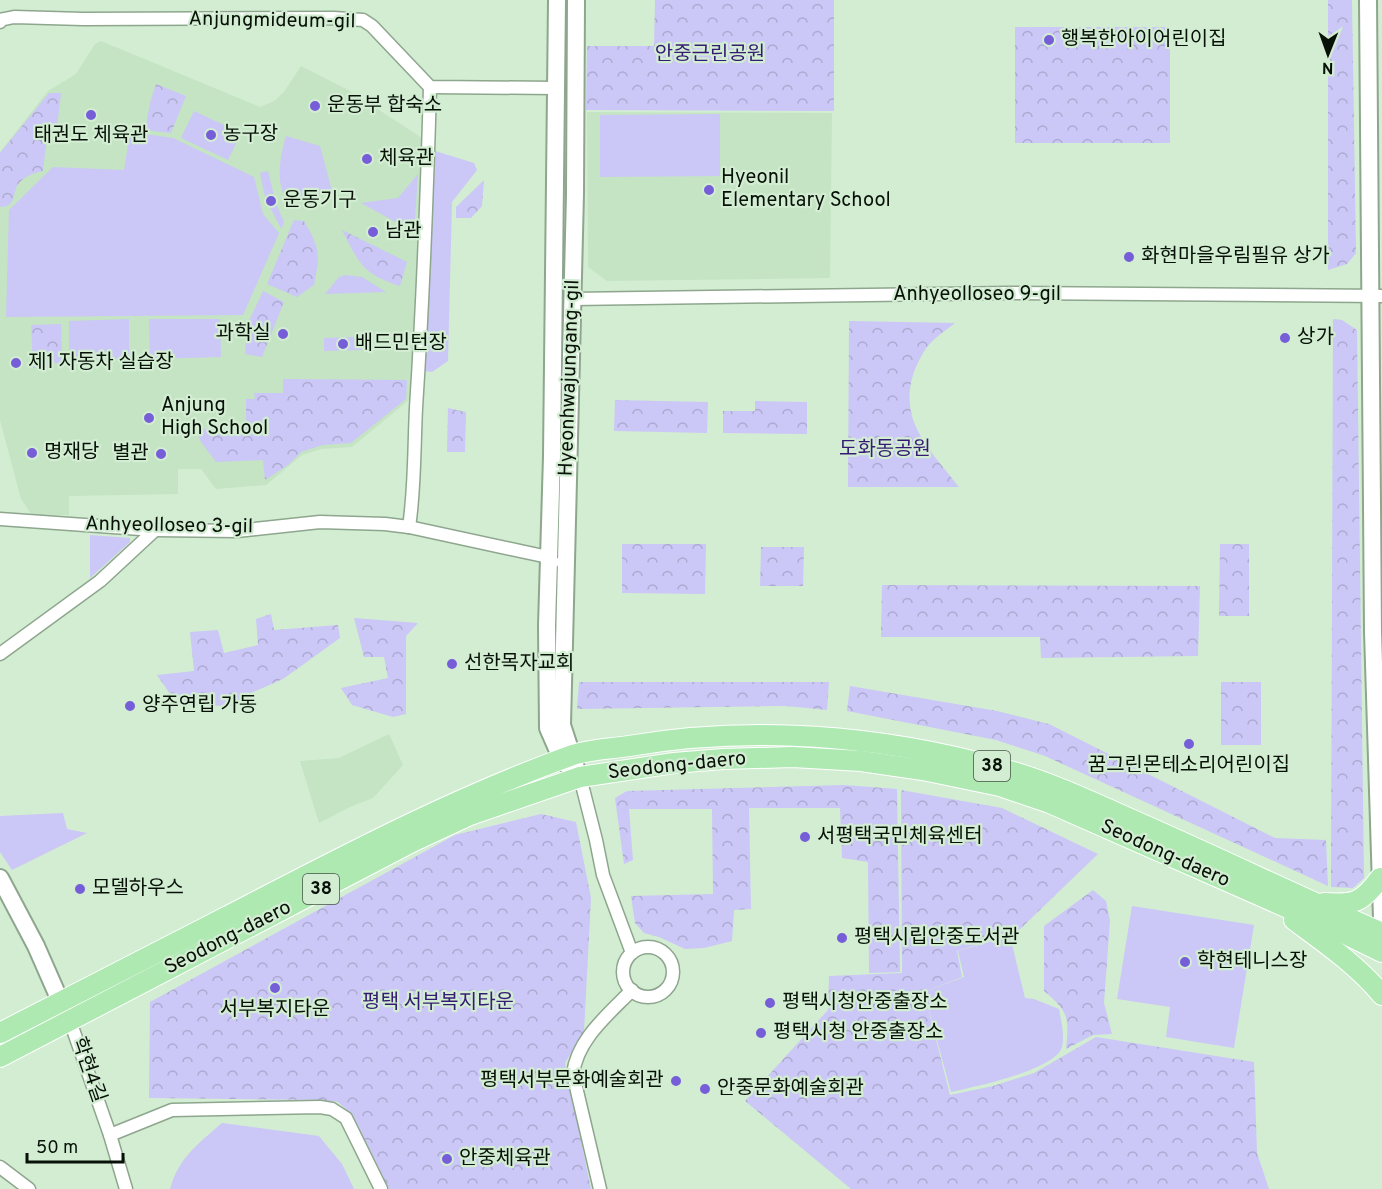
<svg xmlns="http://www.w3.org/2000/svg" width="1382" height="1189" font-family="Overpass,'Noto Sans KR',sans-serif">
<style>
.built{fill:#c4e4c4}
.grass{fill:#cbc7f6}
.forest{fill:url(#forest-crowns)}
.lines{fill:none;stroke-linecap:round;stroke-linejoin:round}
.street-casing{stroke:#8da68d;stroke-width:15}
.secondary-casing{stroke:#8da68d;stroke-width:20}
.primary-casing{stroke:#fff;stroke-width:22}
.street{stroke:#fff;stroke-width:12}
.secondary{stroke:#fff;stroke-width:16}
.primary{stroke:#aee9b2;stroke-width:20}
.poi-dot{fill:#765ed8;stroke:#d3edd3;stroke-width:2}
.labels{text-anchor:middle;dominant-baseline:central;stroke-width:4.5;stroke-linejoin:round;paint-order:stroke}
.shield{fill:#d3edd3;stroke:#455345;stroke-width:1.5}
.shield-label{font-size:18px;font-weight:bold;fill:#081108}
.street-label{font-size:20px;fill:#081108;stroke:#d3edd3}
.poi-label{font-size:20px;fill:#081108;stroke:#d3edd3;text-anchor:start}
.park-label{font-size:20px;fill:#341b74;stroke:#d3edd3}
</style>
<defs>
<pattern id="forest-crowns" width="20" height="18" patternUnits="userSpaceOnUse" patternTransform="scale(1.5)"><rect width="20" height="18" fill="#cbc7f6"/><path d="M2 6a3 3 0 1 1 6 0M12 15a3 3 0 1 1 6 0" fill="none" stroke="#adaad1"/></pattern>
</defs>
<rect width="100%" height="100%" fill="#d3edd3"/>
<g class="built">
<polygon points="101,41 260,107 274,101 284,92 301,66 350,91 422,138 417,295 409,400 352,447 321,449 302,455 266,485 216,489 201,469 178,469 178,494 69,496 69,515 32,515 21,499 0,420 0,152 48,91 76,74 95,44"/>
<polygon points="587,112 832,113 830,278 607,281 588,267"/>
<polygon points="389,734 403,765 373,798 350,807 319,823 300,761 339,758"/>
</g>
<g class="grass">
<polygon points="194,111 241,133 228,160 181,138"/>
<polygon points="720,114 720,176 600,177 600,115"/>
<polygon points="130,132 173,138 254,177 263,214 279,233 243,315 6,317 9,210 53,167 124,170"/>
<path d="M286 136 320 146 332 191 296 202 287 201C275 183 280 156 286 136Z"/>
<polygon points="435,151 474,163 477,170 452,202 448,361 432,372 424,371"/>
<polygon points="268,171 276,204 284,222 281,229 265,197 260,173"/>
<polygon points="418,174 414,232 361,203 398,198"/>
<polygon points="345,275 362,277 386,292 325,294 339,277"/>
<polygon points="129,319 129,359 69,359 69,321"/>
<polygon points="149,319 220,319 221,357 150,359"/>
<polygon points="362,337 362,350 324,351 324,338"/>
<polygon points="90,535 130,538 130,542 90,578"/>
<polygon points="63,813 67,829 87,833 12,870 0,852 0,816"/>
<polygon points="1132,906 1254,925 1234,1048 1166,1037 1170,1007 1117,999"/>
<path d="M1010 936 1025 998 1034 999 1059 1009C1061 1021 1065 1035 1062 1047 1056 1070 973 1087 951 1092L924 992 964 977 958 951Z"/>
<path d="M222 1123 319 1136 342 1164 354 1189H170C179 1157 198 1144 222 1123Z"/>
</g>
<g class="forest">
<polygon points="655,0 834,0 834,111 586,110 587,46 654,46"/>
<polygon points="1328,0 1352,0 1356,253 1347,264 1328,270"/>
<rect x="1015" y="27" width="155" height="116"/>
<polygon points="156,84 186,96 171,133 145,130 150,103"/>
<path d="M49 93H61L57 128 48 127 43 171C33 173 22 177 17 186 12 197 16 206 0 207V153Z"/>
<polygon points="484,180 482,206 471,218 456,218 456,207"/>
<path d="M294 220 304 221C320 248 320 254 314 285L297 297 267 284Z"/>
<path d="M342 230 407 262 400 286C362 274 359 263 342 230Z"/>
<polygon points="263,291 284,302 262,357 245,354 248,323"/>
<polygon points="1333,319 1342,320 1357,330 1364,878 1353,888 1331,887"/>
<path d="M849 321 955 323C946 330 934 338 927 347 922 354 917 364 914 372 897 422 932 451 959 487H848Z"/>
<polygon points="61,324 62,363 54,363 54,368 33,368 31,325"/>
<polygon points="283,379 407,380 406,399 351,443 322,445 301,452 288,465 265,480 263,460 216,462 201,442 195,429 246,428 246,399 255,399 254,393 283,393"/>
<polygon points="615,400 708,402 707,433 614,431"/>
<polygon points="755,401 807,402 807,434 723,433 723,411 755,411"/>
<polygon points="448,408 466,412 465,452 447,452"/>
<polygon points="622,544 706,544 705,594 622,593"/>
<polygon points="1220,544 1249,544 1249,616 1219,616"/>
<polygon points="761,547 804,547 803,586 760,586"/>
<polygon points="882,585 1200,586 1198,656 1041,658 1040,637 881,637"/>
<polygon points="271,614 274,630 338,625 340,638 283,679 244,696 235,706 160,705 170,694 157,675 194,671 190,632 218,630 224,653 258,645 256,619"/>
<polygon points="354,618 418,623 406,636 406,714 393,717 352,705 341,688 388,678 384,657 364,657"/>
<polygon points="579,682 829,682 827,710 786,706 577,709"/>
<rect x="1221" y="682" width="40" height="63"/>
<polygon points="850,686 997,711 1049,724 1275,838 1326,840 1328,886 1045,756 996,740 847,711"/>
<polygon points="844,785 897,789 900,972 869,973 868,862 842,858 840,808 749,808 751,909 734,910 732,941 704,948 685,949 659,937 644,933 635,923 631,896 713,894 712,809 629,809 633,860 624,864 615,798 627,791"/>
<polygon points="901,790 1002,808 1098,854 1016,933 957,951 962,977 924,992 950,1095 993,1086 1034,1073 1096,1037 1254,1062 1257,1153 1269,1189 851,1189 745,1101 828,1010 829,976 902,973"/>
<polygon points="541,814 576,822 591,898 584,1031 565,1063 591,1189 389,1189 352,1114 338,1102 322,1100 149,1098 150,1002 455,835"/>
<path d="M1093 890 1106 901 1110 921 1104 1003 1112 1034 1093 1035 1066 1049C1069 1017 1069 1012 1044 991V926Z"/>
</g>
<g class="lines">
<defs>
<g id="street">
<polyline points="0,22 0,20 14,17 83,19 334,18 363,20 372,26 430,87 556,88"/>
<polyline points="572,299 1009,293 1382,296"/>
<polyline points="0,519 155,530 237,531 320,522 385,524 409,527 548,557 553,562"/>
<path d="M409 527C415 487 414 448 416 408 423 301 427 194 430 87"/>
<polyline points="0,654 100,581 155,530"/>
<polyline points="580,777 596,840 603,875 632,953"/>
<circle cx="648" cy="972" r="25"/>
<polyline points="70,1021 110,1135 126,1189"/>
<polyline points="110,1135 172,1110 320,1107 332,1109 346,1118 381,1189"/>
<polyline points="0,1167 29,1189"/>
<path d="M600 1189 573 1074C577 1039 609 1014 632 990"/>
</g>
<g id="secondary">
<polyline points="557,0 552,456 547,626 548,728 562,760 580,777"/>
<polyline points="576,0 575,194 562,725 576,768"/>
<polyline points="1368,0 1373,632 1382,918"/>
<polyline points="0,878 36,946 65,1012"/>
</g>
<g id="primary">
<path d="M1324 903C1354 905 1362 903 1380 878"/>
<path d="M1294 920C1325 943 1357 965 1382 995"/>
<path d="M0 1033C75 994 151 956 226 917 338 859 451 799 570 756 588 749 610 749 629 746 752 725 879 735 999 768 1046 780 1092 802 1137 822 1219 858 1300 897 1382 933"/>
<polyline points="0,1057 414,841 470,815 580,777 674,763 723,759 793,757 861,761 923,770 1000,786 1050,803 1329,926 1382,952"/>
</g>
</defs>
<use href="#street" class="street-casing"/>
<use href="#secondary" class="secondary-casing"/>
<use href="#primary" class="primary-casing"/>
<use href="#street" class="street"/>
<use href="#secondary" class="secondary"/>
<use href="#primary" class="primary"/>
</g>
<g class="poi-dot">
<circle cx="1049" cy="40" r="6"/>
<circle cx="315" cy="106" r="6"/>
<circle cx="91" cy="115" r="6"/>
<circle cx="211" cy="135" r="6"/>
<circle cx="367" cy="159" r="6"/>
<circle cx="709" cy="190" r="6"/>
<circle cx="271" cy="201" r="6"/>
<circle cx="373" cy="232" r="6"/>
<circle cx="1129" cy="257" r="6"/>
<circle cx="283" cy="334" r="6"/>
<circle cx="1285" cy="338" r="6"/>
<circle cx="343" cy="344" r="6"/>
<circle cx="16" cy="363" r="6"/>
<circle cx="149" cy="418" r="6"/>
<circle cx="32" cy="453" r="6"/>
<circle cx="161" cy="454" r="6"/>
<circle cx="452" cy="664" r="6"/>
<circle cx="130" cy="706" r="6"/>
<circle cx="1189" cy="744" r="6"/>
<circle cx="805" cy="837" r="6"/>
<circle cx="80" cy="889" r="6"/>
<circle cx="842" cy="938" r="6"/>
<circle cx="1185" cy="962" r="6"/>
<circle cx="275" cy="988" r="6"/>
<circle cx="770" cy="1003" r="6"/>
<circle cx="761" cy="1033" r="6"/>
<circle cx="676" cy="1081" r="6"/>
<circle cx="705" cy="1089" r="6"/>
<circle cx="447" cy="1159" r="6"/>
</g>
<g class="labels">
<g class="shield">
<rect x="974" y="751" width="36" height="30" rx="4.5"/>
<rect x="303" y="874" width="36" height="30" rx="4.5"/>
</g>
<g class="shield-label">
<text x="992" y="766">38</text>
<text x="321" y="889">38</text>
</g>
<g class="street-label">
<text transform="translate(272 21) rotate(1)">Anjungmideum-gil</text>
<text x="977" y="295">Anhyeolloseo 9-gil</text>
<text transform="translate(570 378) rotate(-88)">Hyeonhwajungang-gil</text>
<text transform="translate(169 526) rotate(1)">Anhyeolloseo 3-gil</text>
<text transform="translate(677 766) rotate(-6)">Seodong-daero</text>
<text transform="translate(1165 854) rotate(24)">Seodong-daero</text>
<text transform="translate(228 938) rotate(-27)">Seodong-daero</text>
<text transform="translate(88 1070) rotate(71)">학현4길</text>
</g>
<g class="poi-label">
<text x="1061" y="40">행복한아이어린이집</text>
<text x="327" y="106">운동부 합숙소</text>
<text x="223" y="135">농구장</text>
<text x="91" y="136" text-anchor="middle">태권도 체육관</text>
<text x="379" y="159">체육관</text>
<text x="721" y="178">Hyeonil<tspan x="721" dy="23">Elementary School</tspan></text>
<text x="283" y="201">운동기구</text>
<text x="385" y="232">남관</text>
<text x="1141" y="257">화현마을우림필유 상가</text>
<text x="271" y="334" text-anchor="end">과학실</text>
<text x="1297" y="338">상가</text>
<text x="355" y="344">배드민턴장</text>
<text x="28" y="363">제1 자동차 실습장</text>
<text x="161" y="406">Anjung<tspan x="161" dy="23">High School</tspan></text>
<text x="44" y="453">명재당</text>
<text x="149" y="454" text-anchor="end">별관</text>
<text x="464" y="664">선한목자교회</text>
<text x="142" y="706">양주연립 가동</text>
<text x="1189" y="766" text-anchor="middle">꿈그린몬테소리어린이집</text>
<text x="817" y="837">서평택국민체육센터</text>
<text x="92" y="889">모델하우스</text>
<text x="854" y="938">평택시립안중도서관</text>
<text x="1197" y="962">학현테니스장</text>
<text x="782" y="1003">평택시청안중출장소</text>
<text x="275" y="1010" text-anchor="middle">서부복지타운</text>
<text x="773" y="1033">평택시청 안중출장소</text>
<text x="664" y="1081" text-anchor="end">평택서부문화예술회관</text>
<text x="717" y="1089">안중문화예술회관</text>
<text x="459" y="1159">안중체육관</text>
</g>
<g class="park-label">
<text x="710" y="55">안중근린공원</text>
<text x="885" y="450">도화동공원</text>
<text x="438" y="1003">평택 서부복지타운</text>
</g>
</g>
<g transform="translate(1328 54) rotate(181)" stroke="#d3edd3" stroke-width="4.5" paint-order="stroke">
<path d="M0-4.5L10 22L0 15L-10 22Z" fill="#081108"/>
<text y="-9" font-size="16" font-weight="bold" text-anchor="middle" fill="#081108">N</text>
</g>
<path d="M27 1153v9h96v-9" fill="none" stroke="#081108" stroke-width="3"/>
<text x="36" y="1153" font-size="18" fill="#081108" stroke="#d3edd3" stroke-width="4.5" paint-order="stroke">50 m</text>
</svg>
